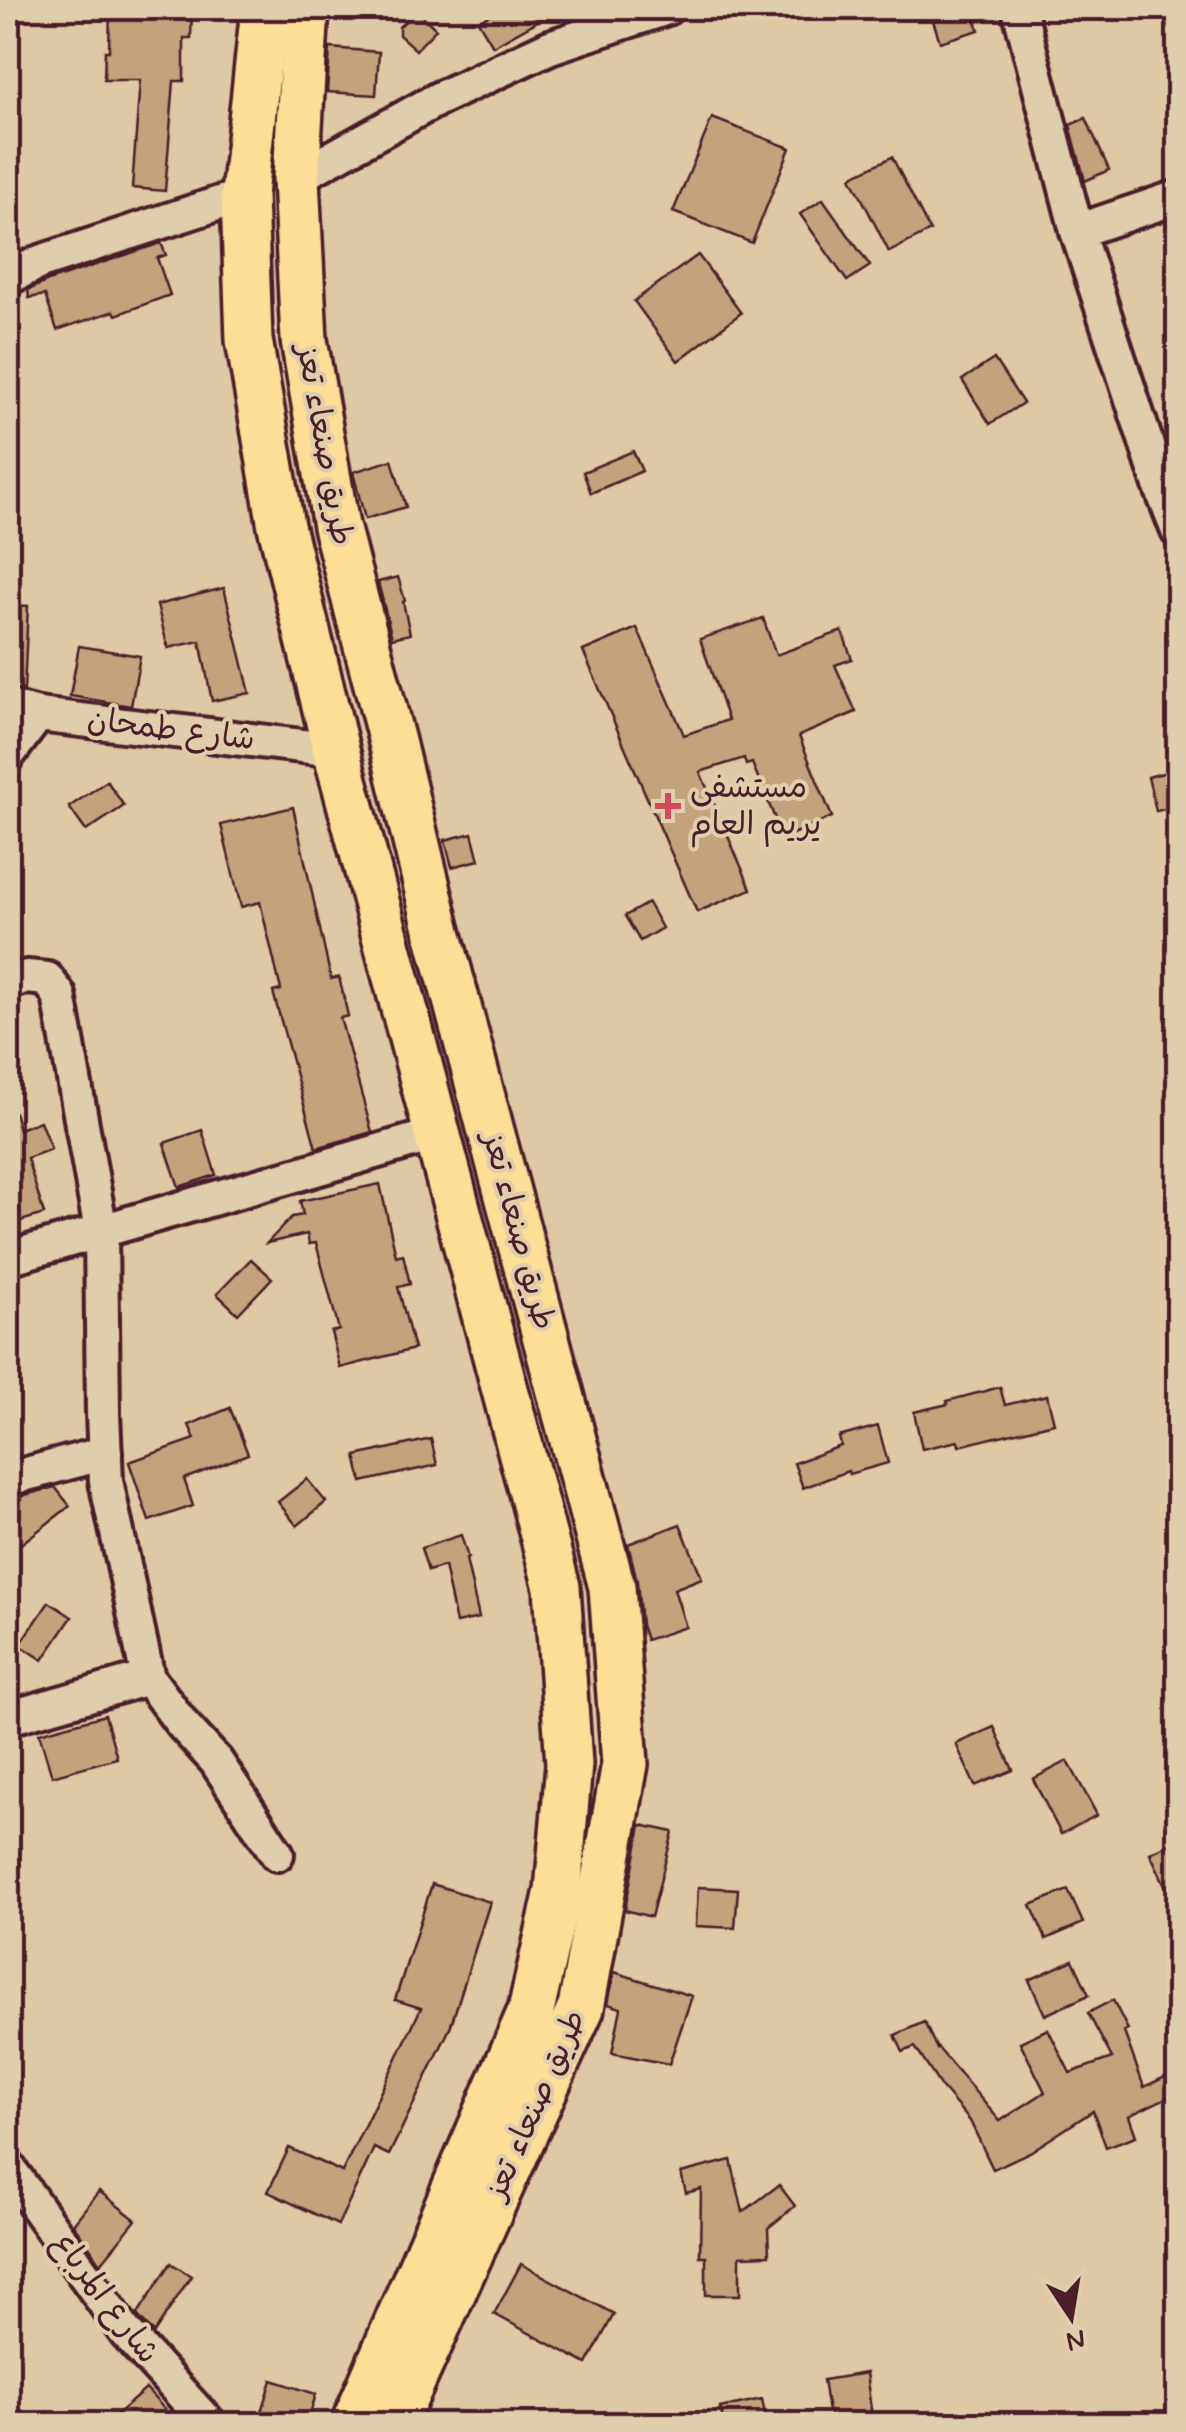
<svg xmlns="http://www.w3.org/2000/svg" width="1186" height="2432" font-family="Mynerve,'Playpen Sans Arabic',sans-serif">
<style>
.building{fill:#c3a37c;stroke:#4a1f2b;stroke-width:2.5}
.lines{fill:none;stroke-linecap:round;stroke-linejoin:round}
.minor-casing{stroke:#4a1f2b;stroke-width:40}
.highway-casing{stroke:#4a1f2b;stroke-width:52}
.minor{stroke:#dfceab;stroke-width:32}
.highway{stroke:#fedd96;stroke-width:45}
.poi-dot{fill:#d1495b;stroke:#dfceab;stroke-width:4}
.labels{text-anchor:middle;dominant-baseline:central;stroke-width:8;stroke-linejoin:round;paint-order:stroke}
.street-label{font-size:32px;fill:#4a1f2b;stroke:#dfceab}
.poi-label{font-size:32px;fill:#4a1f2b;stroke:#dfceab;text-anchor:start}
</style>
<rect width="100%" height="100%" fill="#ddc9a4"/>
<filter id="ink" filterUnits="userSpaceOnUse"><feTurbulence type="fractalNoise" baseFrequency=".01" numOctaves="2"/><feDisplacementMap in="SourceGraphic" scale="20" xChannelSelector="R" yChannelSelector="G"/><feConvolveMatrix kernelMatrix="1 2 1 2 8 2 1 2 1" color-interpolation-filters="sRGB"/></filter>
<g filter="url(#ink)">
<g class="building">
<polygon points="110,8 192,8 191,38 184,38 184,81 174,81 165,191 132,188 140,80 104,80 105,51 109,51"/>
<polygon points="501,8 561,8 493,46 478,21"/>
<polygon points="929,8 972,8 979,30 940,42"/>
<polygon points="416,10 436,29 416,50 399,35 399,27"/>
<polygon points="330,48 379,52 376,95 327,92"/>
<polygon points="712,118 790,148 752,243 673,212"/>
<polygon points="1086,118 1109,170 1085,181 1070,125"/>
<polygon points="892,157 930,231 889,252 851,177"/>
<polygon points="823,199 870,266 847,281 800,214"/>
<polygon points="161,243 166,255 157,258 170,295 116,315 114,311 57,330 45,295 29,298 28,290 48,281"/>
<polygon points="698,255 741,313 678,361 634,301"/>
<polygon points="994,359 1023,403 990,424 962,380"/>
<polygon points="633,451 642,471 591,493 583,472"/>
<polygon points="392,460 406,507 365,519 353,472"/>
<polygon points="398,577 405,601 403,602 410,634 392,638 378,582"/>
<polygon points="224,588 250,693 212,701 200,641 168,648 157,605"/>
<polygon points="8,605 28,606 24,690 8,688"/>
<polygon points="763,618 776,655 842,631 852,659 835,665 856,712 799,736 832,817 783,838 752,763 746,765 744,758 700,772 751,889 697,912 583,651 637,628 684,735 728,720 700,639"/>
<polygon points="79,646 140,656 131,706 70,696"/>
<polygon points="1178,769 1178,806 1156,811 1148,777"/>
<polygon points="107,781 124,806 86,831 69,807"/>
<polygon points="293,807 331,979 339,977 348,1016 340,1018 372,1132 316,1148 273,992 281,990 260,902 241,907 221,825"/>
<polygon points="472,833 479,860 452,867 445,840"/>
<polygon points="648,903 662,928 640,941 625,916"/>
<polygon points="13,1108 19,1129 40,1121 51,1149 27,1158 44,1214 8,1225 8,1109"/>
<polygon points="202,1130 216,1175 179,1187 164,1143"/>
<polygon points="380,1184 396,1256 403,1254 410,1284 398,1287 414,1349 340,1368 331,1332 339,1330 316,1243 309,1244 307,1234 267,1243 292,1217 303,1215 300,1201"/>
<polygon points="251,1259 272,1278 238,1314 217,1294"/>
<polygon points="1000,1387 1005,1405 1047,1395 1054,1423 959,1446 958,1441 922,1449 914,1412 948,1404 947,1401"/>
<polygon points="230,1408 248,1454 184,1479 193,1506 149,1521 129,1462 195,1439 189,1425"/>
<polygon points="878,1426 888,1463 849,1474 848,1471 803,1488 794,1463 841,1446 839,1437"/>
<polygon points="431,1439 437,1465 362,1482 356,1456"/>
<polygon points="307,1479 326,1502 297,1526 278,1502"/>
<polygon points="55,1487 70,1506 8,1554 8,1509 25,1495"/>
<polygon points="680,1524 702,1578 674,1589 686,1627 646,1640 641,1625 637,1581 628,1544"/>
<polygon points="461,1535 468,1558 466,1559 479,1618 456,1623 444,1566 428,1571 421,1548"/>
<polygon points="49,1602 72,1617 43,1660 20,1645"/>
<polygon points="105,1715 117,1758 52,1776 39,1733"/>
<polygon points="994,1727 1013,1770 975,1786 956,1744"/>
<polygon points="1068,1761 1097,1815 1061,1834 1033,1779"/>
<polygon points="641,1825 673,1832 651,1917 625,1910"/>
<polygon points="1178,1840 1178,1913 1150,1853"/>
<polygon points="432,1884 490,1902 450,2028 389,2155 374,2148 338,2225 268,2192 289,2148 342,2172 421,2008 395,2000"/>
<polygon points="698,1887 738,1889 735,1928 696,1926"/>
<polygon points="1068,1890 1083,1923 1046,1939 1031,1905"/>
<polygon points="1073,1960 1089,1995 1045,2015 1029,1980"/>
<polygon points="614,1972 692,1996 669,2064 612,2053 621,2008 608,2004"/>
<polygon points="1113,2000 1128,2030 1124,2032 1144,2087 1178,2071 1178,2092 1129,2116 1136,2136 1106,2147 1093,2111 1030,2152 993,2169 970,2121 941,2087 915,2047 903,2052 895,2035 924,2022 937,2049 938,2048 1000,2121 1045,2092 1020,2042 1048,2029 1070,2073 1112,2058 1088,2013"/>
<polygon points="731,2160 743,2212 779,2185 795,2206 768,2228 769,2255 740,2256 740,2295 706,2295 706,2256 700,2256 701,2189 686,2193 681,2173"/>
<polygon points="99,2191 136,2220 101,2263 73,2224"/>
<polygon points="171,2263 191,2276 154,2333 137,2315"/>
<polygon points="521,2264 614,2314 587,2364 494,2314"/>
<polygon points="866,2373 873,2424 832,2424 830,2412 828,2412 823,2380"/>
<polygon points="272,2380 316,2394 307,2424 258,2424"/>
<polygon points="146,2389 178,2424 105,2424"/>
<polygon points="762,2399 767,2424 724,2424 720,2408"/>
</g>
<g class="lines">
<defs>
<g id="minor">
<polyline points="1019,8 1077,231 1160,485 1178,531"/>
<polyline points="296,178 438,99 550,47 667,8"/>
<polyline points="1077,231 1178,197"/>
<polyline points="8,278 40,262 244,195"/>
<polyline points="8,707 38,715 336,750"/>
<polyline points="8,755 38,715"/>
<polyline points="8,982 27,977 47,979 59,995 101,1231 103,1414 106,1481 148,1678 182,1724 216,1761 277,1854"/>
<polyline points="8,1258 437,1134"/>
<polyline points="8,1479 105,1453"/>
<polyline points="8,1718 148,1678"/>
<polyline points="8,2167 126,2333 209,2424"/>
</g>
<g id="highway">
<polyline points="264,8 244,195 249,340 281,526 336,750 557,1587 569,1764 558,1891 531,2011 354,2424"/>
<polyline points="306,8 296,178 304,340 336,526 392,742 437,928 612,1587 625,1764 581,2008 393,2424"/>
</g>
</defs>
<use href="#minor" class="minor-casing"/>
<use href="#highway" class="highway-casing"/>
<use href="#minor" class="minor"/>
<use href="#highway" class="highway"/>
</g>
</g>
<path class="poi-dot" d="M663 791h10v10h10v10h-10v10h-10v-10h-10v-10h10z"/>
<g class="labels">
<g class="street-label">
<text transform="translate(324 445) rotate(80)">طريق صنعاء تعز</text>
<text transform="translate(171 730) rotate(7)">شارع طمحان</text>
<text transform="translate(518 1231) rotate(75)">طريق صنعاء تعز</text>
<text transform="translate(536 2105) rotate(-66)">طريق صنعاء تعز</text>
<text transform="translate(105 2298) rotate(53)">شارع المرباع</text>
</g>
<g class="poi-label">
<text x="690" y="788">مستشفى<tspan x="690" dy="37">يريم العام</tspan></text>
</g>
</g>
<rect width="1186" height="2432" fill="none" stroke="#dfceab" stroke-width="40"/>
<rect x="20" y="20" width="1146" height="2392" fill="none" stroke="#4a1f2b" stroke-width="4" filter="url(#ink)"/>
<g transform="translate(1071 2317) rotate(168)" stroke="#dfceab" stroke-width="8" paint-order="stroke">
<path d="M0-8L18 38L0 25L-18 38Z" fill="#4a1f2b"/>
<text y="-15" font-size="28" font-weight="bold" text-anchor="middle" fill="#4a1f2b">N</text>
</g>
</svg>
